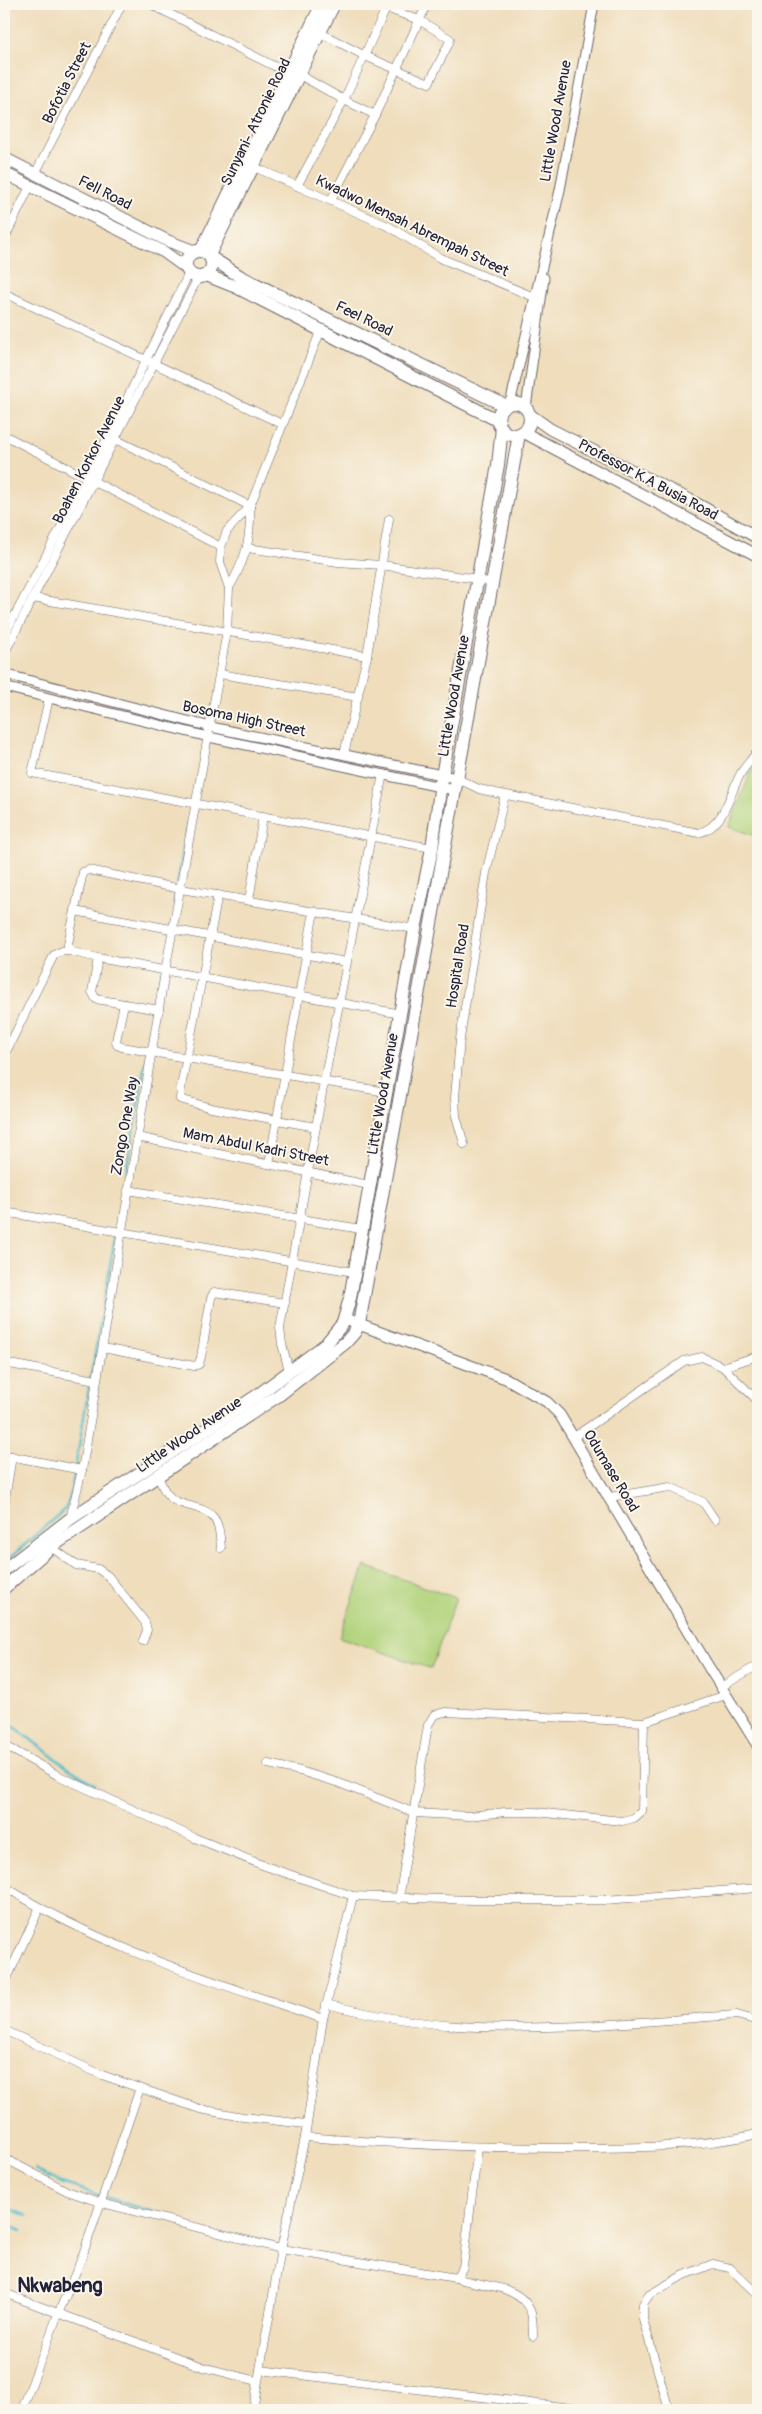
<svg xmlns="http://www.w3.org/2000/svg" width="762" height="2414" font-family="Pangolin,sans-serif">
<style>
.green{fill:#b1d37b;stroke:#6a7a5b}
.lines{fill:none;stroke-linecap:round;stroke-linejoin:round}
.stream{stroke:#4fbbcb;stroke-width:2.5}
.minor-casing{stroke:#6a6368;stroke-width:9}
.tertiary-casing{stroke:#6a6368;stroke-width:11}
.secondary-casing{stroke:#6a6368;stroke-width:12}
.primary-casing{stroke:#6a6368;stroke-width:13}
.trunk-casing{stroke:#6a6368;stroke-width:14}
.minor{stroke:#fff;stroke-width:8}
.tertiary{stroke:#fff;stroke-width:9}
.secondary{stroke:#fff;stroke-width:10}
.primary{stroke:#fff;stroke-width:11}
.trunk{stroke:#fff;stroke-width:12}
.labels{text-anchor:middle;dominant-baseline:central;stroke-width:4;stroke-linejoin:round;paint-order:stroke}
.street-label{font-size:15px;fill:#22223b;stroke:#fbf7ec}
.district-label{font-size:20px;font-weight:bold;fill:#22223b;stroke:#fbf7ec}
</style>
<rect width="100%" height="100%" fill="#fbf7ec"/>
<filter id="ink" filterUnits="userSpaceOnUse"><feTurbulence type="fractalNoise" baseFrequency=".02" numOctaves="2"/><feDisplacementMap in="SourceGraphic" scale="10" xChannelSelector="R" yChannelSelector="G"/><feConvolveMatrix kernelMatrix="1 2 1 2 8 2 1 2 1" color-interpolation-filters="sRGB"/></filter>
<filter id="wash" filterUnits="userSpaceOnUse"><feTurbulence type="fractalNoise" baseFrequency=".0096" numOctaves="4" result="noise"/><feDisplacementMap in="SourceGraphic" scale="20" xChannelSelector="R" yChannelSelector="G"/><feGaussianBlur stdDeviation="1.12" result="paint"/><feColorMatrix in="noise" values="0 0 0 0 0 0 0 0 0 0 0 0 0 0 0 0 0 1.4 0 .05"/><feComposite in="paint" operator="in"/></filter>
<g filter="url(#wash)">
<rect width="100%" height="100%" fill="#efddbb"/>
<g class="green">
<polygon points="758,754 758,837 729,827"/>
<polygon points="365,1566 456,1598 431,1669 339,1637"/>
</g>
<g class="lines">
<g class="stream">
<polyline points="174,903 188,823"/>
<polyline points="11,1557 66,1508 70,1498 161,970"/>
<polyline points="4,1719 68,1768 95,1784"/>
<polyline points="35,2170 61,2183 162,2215"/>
<polyline points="4,2206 27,2216"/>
<polyline points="4,2223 21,2231"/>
</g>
</g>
</g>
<g filter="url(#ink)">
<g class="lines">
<defs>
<g id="minor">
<polyline points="150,4 288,73"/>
<polyline points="319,32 365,56 429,83 449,43 450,39 419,20 386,8"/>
<polyline points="298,74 344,100 375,115"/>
<polyline points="252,166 390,227 440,258 534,297"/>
<polyline points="35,174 122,4"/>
<polyline points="297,186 344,100 388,4"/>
<polyline points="331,200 375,115 427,4"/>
<polyline points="4,240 30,186"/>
<polyline points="4,293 282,424"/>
<polyline points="4,435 221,547"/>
<path d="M115 439 250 506C251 541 246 558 229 588"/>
<polyline points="248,548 338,562 381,565 478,579 491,583"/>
<polyline points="33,598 367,656 344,754"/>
<polyline points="4,636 110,433 189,273"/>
<polyline points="4,654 198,278"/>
<polyline points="367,656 389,519"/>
<polyline points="220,674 358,697"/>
<polyline points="49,698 32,773 432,848"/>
<path d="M456 778 479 789 496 793 699 833C725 826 729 794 741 773 746 765 753 758 758 750"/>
<polyline points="218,895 181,1087 180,1099 211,1108 316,1127"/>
<polyline points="249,900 263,816"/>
<polyline points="75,911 346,962"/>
<polyline points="98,958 92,992 96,999 159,1010"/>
<polyline points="124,1004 116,1041 117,1045 122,1047 386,1092"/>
<polyline points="401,1014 98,958 69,951 68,944 83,872 89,870 181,889 415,929"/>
<polyline points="4,1056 54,955 62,951 69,951"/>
<polyline points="137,1137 369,1185"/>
<polyline points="464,1144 456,1116 455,1097 460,1039 486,873 505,795"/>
<polyline points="269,1164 314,911"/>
<polyline points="128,1190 361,1229"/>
<polyline points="4,1212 354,1272"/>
<polyline points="103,1348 194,1366 199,1364 201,1357 211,1298 214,1292 285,1303"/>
<polyline points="4,1363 96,1380"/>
<polyline points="723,1367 758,1356"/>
<polyline points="289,1371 282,1344 280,1328 324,1082 383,774"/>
<polyline points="574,1437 684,1361 702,1357 723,1367 758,1401"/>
<polyline points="4,1455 82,1470"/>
<path d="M158 1477C161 1482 163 1489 167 1494 178 1508 202 1504 213 1517 220 1525 220 1538 221 1548"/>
<polyline points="610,1497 670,1487 703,1502 715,1520"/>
<polyline points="4,1505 12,1456"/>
<polyline points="70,1519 82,1470 165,972 227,631 229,588 220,562 221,547 227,531 250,506 321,330"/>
<polyline points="51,1547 76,1565 98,1569 108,1576 145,1622 147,1630 143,1641"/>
<polyline points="721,1687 758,1665"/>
<polyline points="4,1745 57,1775 195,1838 265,1866 353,1896 472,1900 605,1900 758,1888"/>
<polyline points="268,1764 300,1771 339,1783 415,1813 469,1816 505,1812 535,1812 622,1821 634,1818 642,1811 644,1722"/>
<path d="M4 1886C102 1949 214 1981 323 2019"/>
<polyline points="399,1899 428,1725 434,1715 445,1712 644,1722 726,1695"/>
<polyline points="4,1985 39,1909"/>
<path d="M326 2004C367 2014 415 2023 457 2026 550 2032 645 2021 737 2015L758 2021"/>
<polyline points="4,2030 102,2075 200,2109 243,2117 306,2124"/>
<path d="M305 2137C392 2144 479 2148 566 2148 631 2148 695 2148 758 2134"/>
<polyline points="4,2158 67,2191 102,2203 281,2249 456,2278 463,2267 478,2147"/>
<path d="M456 2278C480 2287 521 2283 531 2313 533 2320 533 2329 533 2336"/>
<polyline points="4,2293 203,2367 257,2381"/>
<polyline points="260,2370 587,2410"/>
<polyline points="22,2410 58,2314 81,2260 140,2088"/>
<polyline points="253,2410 281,2249 305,2137 323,2019 353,1896"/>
<polyline points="669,2410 643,2319 643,2304 649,2295 682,2276 713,2264 730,2268 758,2295"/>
</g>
<g id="tertiary">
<polyline points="510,404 560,190 594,4"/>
<polyline points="526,408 544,278"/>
<polyline points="4,674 211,727 456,778"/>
<polyline points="4,687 209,737 454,790"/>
</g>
<polyline id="secondary" points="344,1319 507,1379 547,1402 560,1415 708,1666 758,1746"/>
<g id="primary">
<polyline points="4,158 168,241 194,251"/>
<polyline points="4,173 164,252 186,268"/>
<polyline points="529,414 550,429 690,500 758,538"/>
<polyline points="523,432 758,556"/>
</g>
<g id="trunk">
<circle cx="199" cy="264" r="13"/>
<polyline points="201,251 322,4"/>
<polyline points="209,255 334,4"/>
<polyline points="210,257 241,277 506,406"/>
<polyline points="206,275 236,287 499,421"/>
<circle cx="514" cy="419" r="16"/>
<polyline points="4,1570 70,1519 258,1395 326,1344 343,1323 350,1298 415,929 432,848 442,776 498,465 502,428"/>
<polyline points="4,1588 51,1547 279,1395 345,1343 354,1333 359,1324 519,434"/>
</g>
</defs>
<use href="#minor" class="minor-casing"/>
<use href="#tertiary" class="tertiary-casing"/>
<use href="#secondary" class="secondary-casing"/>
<use href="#primary" class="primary-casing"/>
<use href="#trunk" class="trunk-casing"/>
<use href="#minor" class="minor"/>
<use href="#tertiary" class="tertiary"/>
<use href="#secondary" class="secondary"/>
<use href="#primary" class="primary"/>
<use href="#trunk" class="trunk"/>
</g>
</g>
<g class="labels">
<g class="street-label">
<text transform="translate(67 83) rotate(-63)">Bofotia Street</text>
<text transform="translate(556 121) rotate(-80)">Little Wood Avenue</text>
<text transform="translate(256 122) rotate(-64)">Sunyani- Atronie Road</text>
<text transform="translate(105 193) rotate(27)">Fell Road</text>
<text transform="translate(412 226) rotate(26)">Kwadwo Mensah Abrempah Street</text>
<text transform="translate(364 319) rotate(26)">Feel Road</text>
<text transform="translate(89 460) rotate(-63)">Boahen Korkor Avenue</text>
<text transform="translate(648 480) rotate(28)">Professor K.A Busia Road</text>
<text transform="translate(454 696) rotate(-80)">Little Wood Avenue</text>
<text transform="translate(244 719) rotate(12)">Bosoma High Street</text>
<text transform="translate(458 966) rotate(-81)">Hospital Road</text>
<text transform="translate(383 1094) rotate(-80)">Little Wood Avenue</text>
<text transform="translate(125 1126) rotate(-80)">Zongo One Way</text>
<text transform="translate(256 1147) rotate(11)">Mam Abdul Kadri Street</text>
<text transform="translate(189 1435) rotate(-34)">Little Wood Avenue</text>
<text transform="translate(611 1471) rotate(59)">Odumase Road</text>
</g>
<g class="district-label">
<text x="60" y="2285">Nkwabeng</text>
</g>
</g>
<rect width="762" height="2414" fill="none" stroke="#fbf7ec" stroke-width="20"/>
</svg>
